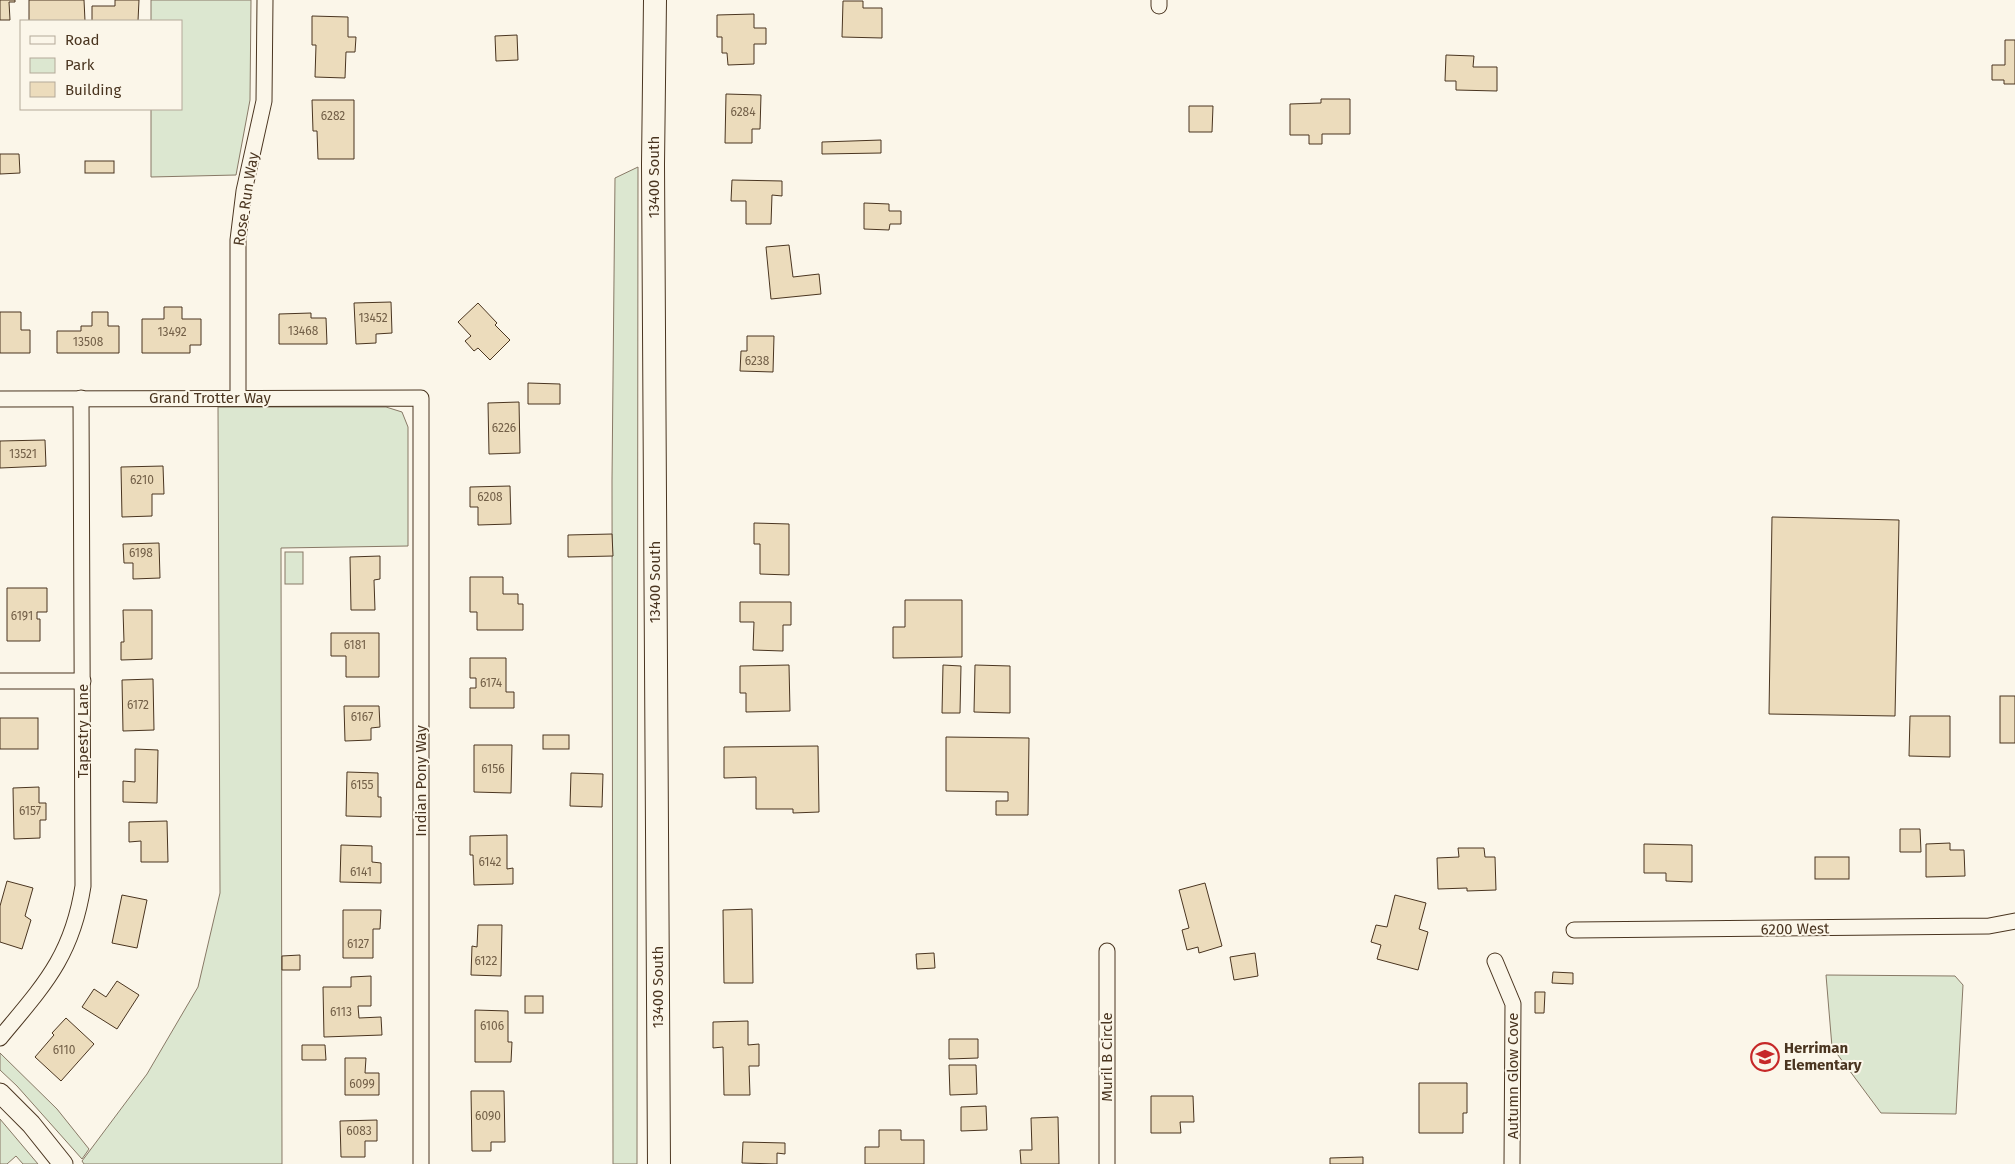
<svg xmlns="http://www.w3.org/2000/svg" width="2015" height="1164" font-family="'Fira Sans',sans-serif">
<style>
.green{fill:#dce7d0;stroke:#887966}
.building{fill:#ecdcbc;stroke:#4a3520}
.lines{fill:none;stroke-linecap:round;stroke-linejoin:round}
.minor-casing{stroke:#4a3520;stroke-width:17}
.tertiary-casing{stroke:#4a3520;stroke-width:21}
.secondary-casing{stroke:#4a3520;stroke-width:24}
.minor{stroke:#fbf6e9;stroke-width:15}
.tertiary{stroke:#fbf6e9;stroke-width:19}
.secondary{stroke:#fbf6e9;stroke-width:22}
.labels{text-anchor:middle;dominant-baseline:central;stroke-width:4;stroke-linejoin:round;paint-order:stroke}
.number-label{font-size:12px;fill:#725f47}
.street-label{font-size:15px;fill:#4a3520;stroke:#fbf6e9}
.poi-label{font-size:15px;font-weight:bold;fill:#4a3520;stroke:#fbf6e9;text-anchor:start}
</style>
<rect width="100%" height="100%" fill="#fbf6e9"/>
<g class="green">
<polygon points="151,0 251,0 250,100 236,175 151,177 151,109 181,109 181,21 151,21"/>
<polygon points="638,167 637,1164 613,1164 612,480 615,178"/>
<polygon points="218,407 386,407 402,412 408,427 408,546 281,548 282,1164 84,1164 82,1161 147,1074 198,987 220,893"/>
<rect x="285" y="552" width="18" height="32"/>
<polygon points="1826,975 1955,976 1963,985 1956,1114 1881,1113 1832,1047"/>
<polygon points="0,1053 57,1109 89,1149 82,1159 17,1086 0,1070"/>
<polygon points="0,1119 38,1164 23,1164 16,1156 7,1164 0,1164"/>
</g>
<g class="building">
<polygon points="0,0 15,0 15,2 9,2 10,20 0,20"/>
<polygon points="29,0 84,0 85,21 29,21"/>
<polygon points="115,0 139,0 138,21 92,21 92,6 115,6"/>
<polygon points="843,1 863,1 863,8 882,8 882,38 842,37"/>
<polygon points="754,14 754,28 766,28 766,44 754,44 754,64 728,65 727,53 722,53 722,37 717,37 717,15"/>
<polygon points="312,16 348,17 348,37 356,37 355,52 346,52 345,78 315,77 316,45 312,45"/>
<polygon points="517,35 518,60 496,61 495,36"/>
<polygon points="2005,40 2015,40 2015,84 2004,84 2004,80 1992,80 1992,65 2005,65"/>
<polygon points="1446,55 1474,56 1473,67 1497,67 1497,91 1456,90 1456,81 1445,81"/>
<polygon points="726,94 761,95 760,129 752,129 752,143 725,143"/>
<polygon points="1321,99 1350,99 1350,134 1322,134 1322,144 1309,144 1309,135 1290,135 1290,104 1321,103"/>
<polygon points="312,100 354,100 354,159 318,159 317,131 313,131"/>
<polygon points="1189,106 1213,106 1212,132 1189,132"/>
<polygon points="881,140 881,153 822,154 822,142"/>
<polygon points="0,154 19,154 20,173 0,174"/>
<rect x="85" y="161" width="29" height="12"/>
<polygon points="732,180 782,181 782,196 772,195 771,224 746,224 746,201 731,201"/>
<polygon points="864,203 889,204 889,211 901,211 901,224 890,224 889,230 864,229"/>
<polygon points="789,245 793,277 819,274 821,294 771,299 766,247"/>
<polygon points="391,302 392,333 376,334 376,343 356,344 354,303"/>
<polygon points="478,303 497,323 495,325 510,340 490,360 478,348 474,351 465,341 471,336 458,322"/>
<polygon points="164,307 182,307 182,319 201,319 201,345 190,345 190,353 142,353 142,319 164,319"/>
<polygon points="0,312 21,312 21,330 30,330 30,353 0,353"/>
<polygon points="92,312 108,312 108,326 119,326 119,353 57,353 57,331 81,331 81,326 92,326"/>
<polygon points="311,313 311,318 326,318 327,344 279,344 279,314"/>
<polygon points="747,336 774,336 773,372 740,371 741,351 747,351"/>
<polygon points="528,383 560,384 560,404 528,404"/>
<polygon points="519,402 520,453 489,454 488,403"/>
<polygon points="45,440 46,466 0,468 0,441"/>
<polygon points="163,466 164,494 152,494 152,516 122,517 121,467"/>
<polygon points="510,486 511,524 478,525 478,507 470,507 470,487"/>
<polygon points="1772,517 1899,520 1895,716 1769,714"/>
<polygon points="754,523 789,524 789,575 760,574 760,544 754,544"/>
<polygon points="612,534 613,556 568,557 568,535"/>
<polygon points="159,543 160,578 133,579 133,563 124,563 123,544"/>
<polygon points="380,556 380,579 374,580 375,610 351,610 350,557"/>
<polygon points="470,577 503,577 503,594 518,594 518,604 523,604 523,630 477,630 477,612 470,612"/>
<polygon points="7,588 47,588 47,612 37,612 37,619 40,619 40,641 7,641"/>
<polygon points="905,600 962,600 962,657 893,658 893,627 905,627"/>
<polygon points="740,602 791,602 791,625 783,625 783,651 753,650 754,622 740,622"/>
<polygon points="123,610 152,610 152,659 121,660 121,642 124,642"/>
<polygon points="331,633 379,633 379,677 346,677 346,656 331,656"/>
<polygon points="470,658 506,658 506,692 514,692 514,708 470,708 470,688 476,688 476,678 470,678"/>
<polygon points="789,665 790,711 746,712 746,693 740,693 740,666"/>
<polygon points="943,665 961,666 960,713 942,713"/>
<polygon points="975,665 1010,666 1010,713 974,712"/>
<polygon points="153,679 154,730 123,731 122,680"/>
<rect x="2000" y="696" width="15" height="47"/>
<polygon points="344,706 379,706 380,727 371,728 371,740 345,741"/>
<polygon points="1910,716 1950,716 1950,757 1909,756"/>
<rect x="0" y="718" width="38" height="31"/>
<rect x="543" y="735" width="26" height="14"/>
<polygon points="946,737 1029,738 1028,815 996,815 996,801 1008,801 1008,792 946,791"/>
<polygon points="474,745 512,745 511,793 474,792"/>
<polygon points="818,746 819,812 793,813 793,809 756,809 756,777 724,778 724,747"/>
<polygon points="135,749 158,750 157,803 123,802 123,781 135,782"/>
<polygon points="347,772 378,773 378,797 381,797 381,817 346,816"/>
<polygon points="571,773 603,774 602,807 570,806"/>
<polygon points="39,787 39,803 46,803 46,820 40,820 40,838 14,839 13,788"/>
<polygon points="167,821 168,862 141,862 141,841 129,842 129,822"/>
<polygon points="1900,829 1920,829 1921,852 1900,852"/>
<polygon points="507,835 507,869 513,868 513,884 474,885 473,855 470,855 470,836"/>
<polygon points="1950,843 1950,850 1964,850 1965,876 1926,877 1926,844"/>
<polygon points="1644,844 1692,845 1692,882 1666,881 1666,873 1644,873"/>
<polygon points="341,845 372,846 372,862 381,863 381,883 340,882"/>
<polygon points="1458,848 1484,848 1485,857 1495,857 1496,890 1467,891 1467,888 1438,889 1437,858 1459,857"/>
<rect x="1815" y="857" width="34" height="22"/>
<polygon points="7,881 33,888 25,916 31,920 22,949 0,942 0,906"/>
<polygon points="1205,883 1222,946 1199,953 1198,947 1187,950 1182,930 1189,928 1179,890"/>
<polygon points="122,895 147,900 137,948 112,943"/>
<polygon points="1395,895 1426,903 1419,929 1428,932 1418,970 1377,959 1381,945 1371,942 1376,925 1387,927"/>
<polygon points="752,909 753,983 724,983 723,910"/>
<polygon points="343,910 381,910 380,929 373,929 373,958 343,958"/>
<polygon points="478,925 502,925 501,976 471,975 472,946 477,947"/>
<polygon points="934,953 935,968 917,969 916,954"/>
<polygon points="1255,953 1258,976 1234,980 1230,957"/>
<polygon points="300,955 300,970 282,970 282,956"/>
<polygon points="1553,972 1573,973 1573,984 1552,983"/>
<polygon points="371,976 371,1006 358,1006 359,1018 381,1017 382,1035 324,1037 323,987 351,987 351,977"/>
<polygon points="117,981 139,995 117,1029 82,1007 94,989 106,997"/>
<polygon points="1535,992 1545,992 1544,1013 1535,1013"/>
<rect x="525" y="996" width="18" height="17"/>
<polygon points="475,1010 508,1011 508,1042 512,1042 511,1062 475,1062"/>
<polygon points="66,1018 94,1044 61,1081 35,1057 54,1035 52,1033"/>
<polygon points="748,1021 748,1045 759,1044 759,1066 749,1066 750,1095 724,1095 723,1047 713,1048 713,1022"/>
<polygon points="949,1039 978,1039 978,1058 949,1059"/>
<polygon points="302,1045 325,1045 326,1060 302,1060"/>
<polygon points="345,1058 366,1058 365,1073 379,1073 379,1095 345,1095"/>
<polygon points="949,1065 976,1065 977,1094 950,1095"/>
<polygon points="1419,1083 1467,1083 1467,1113 1463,1113 1463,1133 1419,1133"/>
<polygon points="471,1091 504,1091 505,1142 491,1142 491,1151 472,1151"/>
<polygon points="1151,1096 1193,1096 1194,1122 1180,1122 1181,1133 1151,1133"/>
<polygon points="986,1106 987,1130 961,1131 961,1107"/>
<polygon points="1058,1117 1059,1164 1021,1164 1020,1150 1032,1150 1031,1118"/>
<polygon points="377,1120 377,1141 365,1141 365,1157 341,1157 340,1121"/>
<polygon points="879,1130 901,1130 901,1140 924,1140 924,1164 865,1164 865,1147 879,1147"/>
<polygon points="743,1142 785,1143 785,1154 777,1153 777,1164 742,1163"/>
<polygon points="1363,1157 1363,1164 1330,1164 1330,1158"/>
</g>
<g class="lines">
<defs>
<g id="minor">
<polyline points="1159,0 1159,6"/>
<polyline points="238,398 238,240 244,191 264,101 265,0"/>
<polyline points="0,399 421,398 421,1164"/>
<polyline points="0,681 83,681"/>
<polyline points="1574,930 1989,926 2015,921"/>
<polyline points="1107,951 1107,1164"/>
<polyline points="1495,961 1513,1004 1512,1164"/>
<path d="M0 1038C43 986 72 957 83 886L81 398"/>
</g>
<polyline id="tertiary" points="0,1093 31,1124 63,1164"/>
<polyline id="secondary" points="655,0 653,164 659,1164"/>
</defs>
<use href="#minor" class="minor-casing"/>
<use href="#tertiary" class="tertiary-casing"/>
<use href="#secondary" class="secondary-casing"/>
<use href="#minor" class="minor"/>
<use href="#tertiary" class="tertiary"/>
<use href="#secondary" class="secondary"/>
</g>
<defs>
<symbol id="school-ring" viewBox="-11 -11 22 22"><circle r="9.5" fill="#fbf6e9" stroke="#c62828" stroke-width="1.5"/><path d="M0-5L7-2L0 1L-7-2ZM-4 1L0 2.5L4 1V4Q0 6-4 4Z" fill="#c62828"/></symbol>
</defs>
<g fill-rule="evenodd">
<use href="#school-ring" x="1749" y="1041" width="32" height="32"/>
</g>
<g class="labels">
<g class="number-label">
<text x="743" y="112">6284</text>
<text x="333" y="116">6282</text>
<text x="373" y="318">13452</text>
<text x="303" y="331">13468</text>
<text x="172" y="332">13492</text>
<text x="88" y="342">13508</text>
<text x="757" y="361">6238</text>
<text x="504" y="428">6226</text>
<text x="23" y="454">13521</text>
<text x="142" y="480">6210</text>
<text x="490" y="497">6208</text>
<text x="141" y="553">6198</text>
<text x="22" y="616">6191</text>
<text x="355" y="645">6181</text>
<text x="491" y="683">6174</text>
<text x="138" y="705">6172</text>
<text x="362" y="717">6167</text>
<text x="493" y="769">6156</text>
<text x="362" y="785">6155</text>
<text x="30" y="811">6157</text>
<text x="490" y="862">6142</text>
<text x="361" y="872">6141</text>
<text x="358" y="944">6127</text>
<text x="486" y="961">6122</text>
<text x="341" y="1012">6113</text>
<text x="492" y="1026">6106</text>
<text x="64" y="1050">6110</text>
<text x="362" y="1084">6099</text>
<text x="488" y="1116">6090</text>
<text x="359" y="1131">6083</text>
</g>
<g class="street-label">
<text transform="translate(654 177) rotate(-90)">13400 South</text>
<text transform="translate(246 199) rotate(-81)">Rose Run Way</text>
<text x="210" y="398">Grand Trotter Way</text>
<text transform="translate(655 582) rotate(-90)">13400 South</text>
<text transform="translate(83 731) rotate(-90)">Tapestry Lane</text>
<text transform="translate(421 781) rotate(-90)">Indian Pony Way</text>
<text transform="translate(1795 929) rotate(-1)">6200 West</text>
<text transform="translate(658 987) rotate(-90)">13400 South</text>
<text transform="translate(1107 1057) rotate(-90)">Muril B Circle</text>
<text transform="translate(1513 1076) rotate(-90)">Autumn Glow Cove</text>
</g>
<g class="poi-label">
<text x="1784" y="1048">Herriman<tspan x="1784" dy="17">Elementary</tspan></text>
</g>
</g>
<rect x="20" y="20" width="162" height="90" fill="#fbf6e9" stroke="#b4a999"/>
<rect x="30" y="36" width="25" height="8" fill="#fbf6e9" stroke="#b4a999"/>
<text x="65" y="45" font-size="15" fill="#4a3520">Road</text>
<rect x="30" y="58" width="25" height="15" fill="#dce7d0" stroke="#b4a999"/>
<text x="65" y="70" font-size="15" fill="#4a3520">Park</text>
<rect x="30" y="82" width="25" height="15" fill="#ecdcbc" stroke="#b4a999"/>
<text x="65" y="95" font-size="15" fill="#4a3520">Building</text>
</svg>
